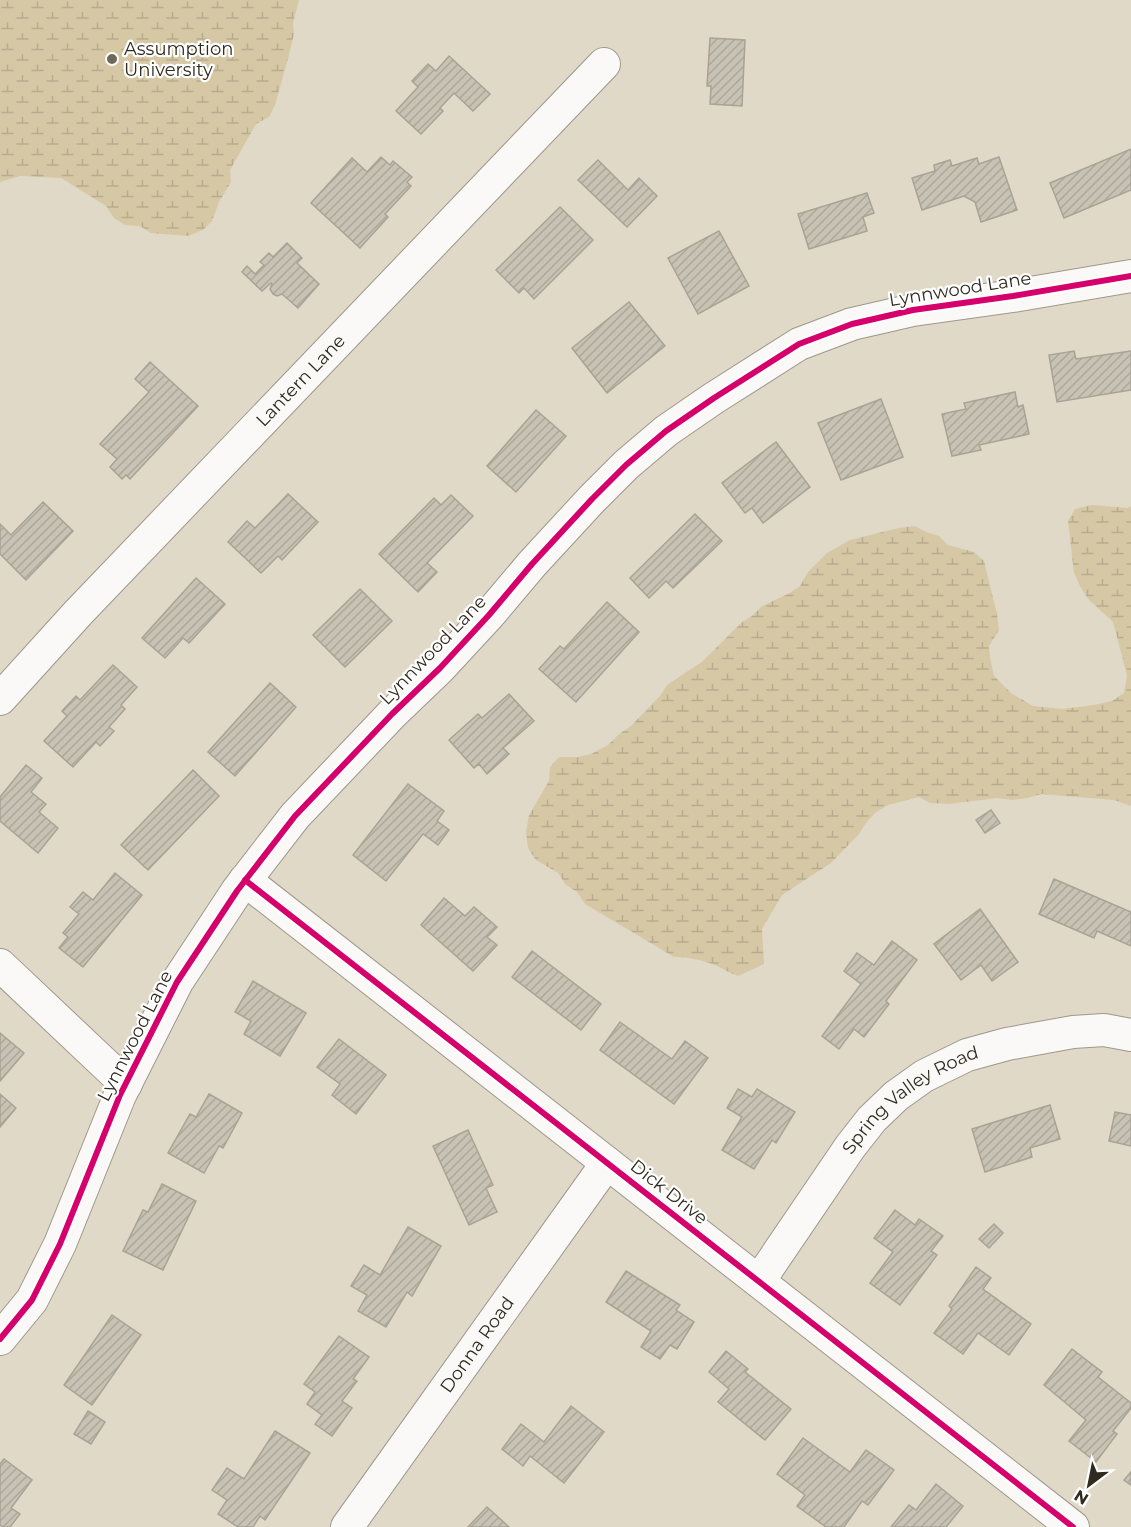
<svg xmlns="http://www.w3.org/2000/svg" width="1131" height="1527" font-family="Montserrat,sans-serif">
<style>
.wetland{fill:url(#wetland-marsh)}
.building{fill:url(#building-hatch);stroke:#a8a395;stroke-width:1.5}
.lines{fill:none;stroke-linecap:round;stroke-linejoin:round}
.street-casing{stroke:#9d988b;stroke-width:34}
.street{stroke:#faf9f7;stroke-width:32}
.cycleway-casing{stroke:#fff;stroke-width:10}
.cycleway{stroke:#d6006c;stroke-width:6}
.poi-dot{fill:#6e685a;stroke:#fff;stroke-width:2}
.labels{text-anchor:middle;dominant-baseline:central;stroke-width:4.5;stroke-linejoin:round;paint-order:stroke}
.poi-label{font-size:18px;fill:#302b1f;stroke:#fff;text-anchor:start}
.street-label{font-size:18px;fill:#302b1f;stroke:#fff}
</style>
<defs>
<pattern id="wetland-marsh" width="20" height="14" patternUnits="userSpaceOnUse" patternTransform="scale(1.5)"><rect width="20" height="14" fill="#d6c8a5"/><path d="M1 5h8M5 5V1M11 12h8M15 12V8" fill="none" stroke="#b8ac8e"/></pattern>
<pattern id="building-hatch" width="6" height="6" patternUnits="userSpaceOnUse" patternTransform="scale(1.5)"><rect width="6" height="6" fill="#c7c2b4"/><path d="M-1 1l2-2M0 6l6-6M5 7l2-2" fill="none" stroke="#aba79a"/></pattern>
</defs>
<rect width="100%" height="100%" fill="#e0d9c8"/>
<g class="wetland">
<polygon points="0,0 299,0 293,23 294,34 289,55 275,105 269,117 256,124 230,170 231,182 219,202 212,221 203,230 188,236 151,233 140,226 125,225 114,218 106,206 61,178 20,176 0,182"/>
<path d="M1092 505 1128 508 1131 506V806L1114 800 1041 794 1028 798 1012 800 997 798 949 804 930 803 919 797 888 805 875 813 866 823 859 834 831 863 782 895 762 929 764 964 738 976C730 973 723 969 715 965 702 960 688 957 674 957L585 904 577 892 566 885 558 873 536 860 528 848 526 832 529 815 549 781 550 767 559 757H578L591 754 608 745 618 735 632 725 650 706 660 696 667 685 703 661 741 623 753 615 762 606 788 594 800 586 808 572 827 553 850 540 899 528 915 526 926 532 939 536 948 545 974 552 984 561 997 614 999 630 989 646 990 658 994 676 1011 693 1033 706 1062 709 1094 705 1112 701 1124 693 1127 675 1113 622 1089 600 1081 588 1074 573 1068 521 1075 509Z"/>
</g>
<g class="building">
<polygon points="710,38 745,40 742,106 710,104 711,86 707,86"/>
<polygon points="449,56 490,94 473,111 454,93 440,108 443,111 421,134 396,111 418,87 412,81 428,64 436,71"/>
<polygon points="1131,149 1131,190 1064,218 1050,183"/>
<polygon points="381,157 390,165 393,161 412,177 407,182 411,186 385,214 388,217 360,248 311,203 352,158 367,172"/>
<polygon points="999,157 1017,210 981,222 975,202 964,196 922,210 912,178 935,171 934,165 950,160 952,166 977,158 979,164"/>
<polygon points="598,160 628,190 639,178 657,196 627,227 578,180"/>
<polygon points="867,193 874,213 863,217 867,231 809,249 798,214"/>
<polygon points="560,207 593,240 534,299 524,288 519,293 496,270"/>
<polygon points="719,231 749,286 698,314 668,258"/>
<polygon points="287,243 302,258 297,263 319,284 298,308 282,294 277,296 273,294 270,289 272,284 271,283 262,291 242,272 247,266 255,274 264,265 260,262 269,253 273,257"/>
<polygon points="629,302 665,346 607,393 572,348"/>
<polygon points="1074,351 1076,359 1131,351 1131,390 1057,402 1049,355"/>
<polygon points="150,362 198,406 130,479 126,475 122,479 110,467 117,459 100,444 149,392 135,379"/>
<polygon points="1015,392 1018,407 1023,405 1029,434 979,445 981,450 952,456 942,414 966,409 964,403"/>
<polygon points="881,399 903,457 841,480 818,423"/>
<polygon points="536,410 566,436 516,492 487,466"/>
<polygon points="776,442 810,487 763,523 752,508 745,513 722,483"/>
<polygon points="288,494 318,522 282,560 278,556 261,573 228,542 247,521 255,528"/>
<polygon points="451,495 473,516 427,563 437,572 418,592 379,554 434,498 441,505"/>
<polygon points="43,502 73,531 26,580 0,554 0,524 11,535"/>
<polygon points="695,514 722,541 673,588 666,581 649,598 630,578"/>
<polygon points="196,578 225,604 189,643 183,638 165,658 142,638"/>
<polygon points="360,589 392,621 345,667 313,635"/>
<polygon points="607,602 639,632 576,702 539,669 560,646 564,649"/>
<polygon points="113,665 137,687 121,705 125,709 109,727 114,731 100,746 96,742 73,767 44,741 67,716 62,711 76,696 80,700"/>
<polygon points="270,683 296,707 235,776 208,752"/>
<polygon points="509,694 534,721 503,748 509,754 487,774 479,764 474,768 449,740 478,714 482,718"/>
<polygon points="26,765 42,778 31,792 46,804 39,812 58,828 38,853 0,821 0,797"/>
<polygon points="193,770 219,796 148,870 121,845"/>
<polygon points="408,784 444,811 437,821 449,830 438,845 423,834 386,881 353,855"/>
<polygon points="991,810 1000,823 985,833 976,820"/>
<polygon points="115,873 142,895 83,967 59,948 68,937 63,933 79,914 70,907 83,892 93,900"/>
<polygon points="1054,879 1131,912 1131,946 1097,931 1094,938 1039,914"/>
<polygon points="444,898 465,916 474,907 497,927 487,937 497,945 473,971 421,925"/>
<polygon points="980,909 1018,962 992,981 981,965 961,980 934,944"/>
<polygon points="892,941 917,960 886,1001 889,1004 864,1037 854,1029 839,1049 822,1036 861,984 844,971 857,953 874,965"/>
<polygon points="532,951 601,1004 581,1030 512,977"/>
<polygon points="253,981 306,1013 280,1056 244,1034 251,1021 235,1012"/>
<polygon points="620,1022 672,1059 685,1041 708,1058 674,1104 600,1050"/>
<polygon points="0,1033 24,1053 0,1081"/>
<polygon points="339,1039 386,1075 356,1114 332,1095 340,1084 317,1067"/>
<polygon points="738,1089 752,1097 757,1089 795,1112 776,1143 772,1140 754,1169 722,1150 742,1117 727,1108"/>
<polygon points="0,1094 16,1108 0,1127"/>
<polygon points="209,1094 242,1113 223,1148 219,1146 204,1173 168,1153 190,1114 196,1117"/>
<polygon points="1050,1105 1060,1139 1030,1148 1032,1157 985,1172 972,1129"/>
<polygon points="1115,1112 1131,1115 1131,1146 1109,1141"/>
<polygon points="468,1130 493,1185 486,1188 497,1212 469,1225 433,1146"/>
<polygon points="162,1184 196,1201 163,1270 123,1251 143,1210 148,1212"/>
<polygon points="895,1210 915,1225 919,1219 943,1236 931,1251 937,1255 900,1305 870,1283 893,1252 874,1238"/>
<polygon points="994,1224 1003,1233 989,1248 979,1239"/>
<polygon points="408,1227 441,1246 412,1296 407,1292 386,1327 358,1311 367,1295 351,1286 364,1265 380,1275"/>
<polygon points="976,1267 991,1278 983,1289 1031,1324 1009,1355 978,1333 963,1354 934,1333 952,1309 949,1306"/>
<polygon points="626,1271 680,1305 676,1310 694,1322 677,1349 670,1345 660,1359 641,1347 651,1331 606,1302"/>
<polygon points="112,1315 141,1335 92,1405 64,1385"/>
<polygon points="339,1336 369,1357 353,1379 357,1381 342,1401 352,1408 332,1436 315,1424 322,1415 307,1404 315,1392 304,1384"/>
<polygon points="1072,1349 1102,1372 1098,1377 1131,1403 1131,1408 1113,1431 1117,1434 1096,1462 1069,1441 1086,1420 1044,1385"/>
<polygon points="726,1351 748,1369 745,1372 791,1409 765,1440 718,1402 729,1389 709,1372"/>
<polygon points="571,1406 604,1432 564,1483 530,1456 523,1466 502,1449 521,1424 544,1442"/>
<polygon points="88,1411 105,1422 91,1444 74,1434"/>
<polygon points="275,1431 310,1453 265,1520 260,1516 253,1527 238,1527 218,1514 227,1500 212,1490 227,1468 244,1479"/>
<polygon points="803,1438 850,1472 866,1450 894,1470 868,1505 862,1501 844,1527 826,1527 797,1506 805,1495 777,1474"/>
<polygon points="4,1459 32,1480 11,1508 20,1514 10,1527 3,1527 0,1525 0,1464"/>
<polygon points="1131,1472 1131,1485 1124,1480"/>
<polygon points="936,1484 963,1506 946,1527 891,1527 909,1505 916,1510"/>
<polygon points="487,1507 509,1527 468,1527"/>
</g>
<g class="lines">
<defs>
<g id="street">
<path id="s1" d="M0 699 78 613 604 64"/>
<polyline points="245,880 1073,1527"/>
<polyline points="0,965 126,1084"/>
<path id="s2" d="M759 1281 850 1147 872 1119 896 1096 924 1076 967 1055 1007 1044 1073 1032 1104 1030 1131 1035"/>
<polyline points="0,1339 32,1300 60,1244 120,1095 177,982 237,891 295,816 392,714 440,668 489,615 532,564 592,499 626,465 666,431 714,398 799,344 852,324 913,310 1013,296 1131,276"/>
<path id="s3" d="M347 1527 607 1163"/>
</g>
</defs>
<use href="#street" class="street-casing"/>
<use href="#street" class="street"/>
<defs>
<g id="cycleway">
<polyline points="245,880 1073,1527"/>
<polyline points="0,1339 32,1300 60,1244 120,1095 177,982 237,891 295,816 392,714 440,668 489,615 532,564 592,499 626,465 666,431 714,398 799,344 852,324 913,310 1013,296 1131,276"/>
</g>
</defs>
<use href="#cycleway" class="cycleway-casing"/>
<use href="#cycleway" class="cycleway"/>
</g>
<circle class="poi-dot" cx="112" cy="59" r="6"/>
<g class="labels">
<g class="poi-label">
<text x="124" y="49">Assumption<tspan x="124" dy="21">University</tspan></text>
</g>
<g class="street-label">
<text transform="translate(960 289) rotate(-9)">Lynnwood Lane</text>
<text stroke="none"><textPath href="#s1" startOffset="438">Lantern Lane</textPath></text>
<text transform="translate(433 650) rotate(-46)">Lynnwood Lane</text>
<text transform="translate(135 1036) rotate(-63)">Lynnwood Lane</text>
<text stroke="none"><textPath href="#s2" startOffset="240">Spring Valley Road</textPath></text>
<text transform="translate(669 1192) rotate(38)">Dick Drive</text>
<text stroke="none"><textPath href="#s3" startOffset="224">Donna Road</textPath></text>
</g>
</g>
<g transform="translate(1089 1485) rotate(212)" stroke="#ffffff" stroke-width="4.5" paint-order="stroke">
<path d="M0-4.5L10 22L0 15L-10 22Z" fill="#302b1f"/>
<text y="-9" font-size="16" font-weight="bold" text-anchor="middle" fill="#302b1f">N</text>
</g>
</svg>
